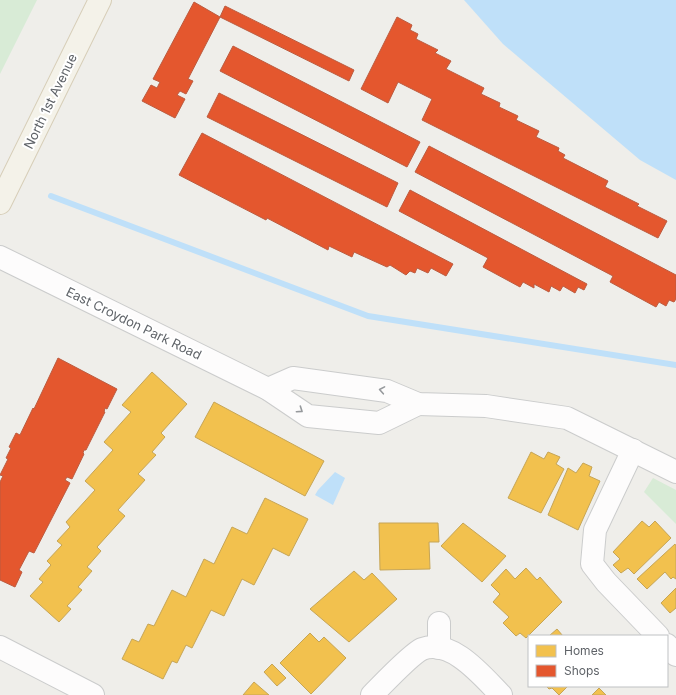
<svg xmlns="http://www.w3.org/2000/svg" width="676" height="695" font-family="Inter,sans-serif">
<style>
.green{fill:#d8ebd6}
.water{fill:#bfe0f9}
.homes{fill:#f2c14e;stroke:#c6a556}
.shops{fill:#e4572e;stroke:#bc5b3f}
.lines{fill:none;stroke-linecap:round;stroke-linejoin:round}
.stream{stroke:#bfe0f9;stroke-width:6}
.minor-casing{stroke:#cbcccc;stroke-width:24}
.major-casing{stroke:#d7ceb8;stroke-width:24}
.minor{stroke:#fdfcfc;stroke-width:22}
.major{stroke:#f4f2e9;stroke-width:22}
.oneway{stroke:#96999c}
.labels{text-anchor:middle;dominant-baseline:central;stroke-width:4;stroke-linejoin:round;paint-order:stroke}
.street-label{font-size:13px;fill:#5f6368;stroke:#fff}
</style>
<rect width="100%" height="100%" fill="#efeeea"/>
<g class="green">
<polygon points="0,0 37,0 0,74"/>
<polygon points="653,478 676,490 676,524 644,492"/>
</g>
<g class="water">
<polygon points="464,0 676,0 676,180 640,160 503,44"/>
<polygon points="335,472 345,478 333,505 315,495 318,490"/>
</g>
<g class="homes">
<polygon points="152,372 187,404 161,433 165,437 152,452 156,455 138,474 145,480 118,510 125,516 97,547 101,551 87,567 92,571 78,587 82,590 67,606 71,609 59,622 30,596 43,582 39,579 51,565 47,561 62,545 57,541 70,527 66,522 95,490 85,481 113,450 104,442 131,412 122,405"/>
<polygon points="214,402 324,461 305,496 195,437"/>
<polygon points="531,452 544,459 548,452 560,457 556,464 564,469 541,513 508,498"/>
<polygon points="583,463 592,467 589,476 600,481 578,530 548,515 568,468 576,473"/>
<polygon points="265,498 308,519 289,556 273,548 254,585 242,579 224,616 211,610 192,648 186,645 177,663 172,661 163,679 122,659 132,639 139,642 148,624 154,626 172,590 186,597 204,559 214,564 232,527 247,534"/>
<polygon points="642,521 649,527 655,521 671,538 634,574 628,568 621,573 613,565 620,559 613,552"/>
<polygon points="379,523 438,523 439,542 429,542 430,569 380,570"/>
<polygon points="463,523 506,556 482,582 441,546"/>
<polygon points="675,544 676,546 676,579 673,577 671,579 665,572 647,589 637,579"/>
<polygon points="526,568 537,580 540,577 562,602 526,638 520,633 516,636 503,623 509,617 493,602 500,594 491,585 506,569 515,579"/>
<polygon points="354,571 364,580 372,573 397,599 349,642 310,609"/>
<polygon points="676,588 676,608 670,613 661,603"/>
<polygon points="557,629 563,636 549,636"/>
<polygon points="310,633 319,642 324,637 346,658 311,694 280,663"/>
<polygon points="272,664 286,678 277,686 264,672"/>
<polygon points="254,682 269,695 243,695"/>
<polygon points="546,686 568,686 559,695 552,688 549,689"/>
<polygon points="599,688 606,695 592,695"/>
</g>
<g class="shops">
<polygon points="194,2 220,17 188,79 193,81 186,94 180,91 177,95 185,99 175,118 142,101 151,85 157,88 160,82 153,79"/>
<polygon points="225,6 354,70 349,81 220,17"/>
<polygon points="397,17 412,25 410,30 418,34 416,39 438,50 435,53 451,61 446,69 484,88 481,94 500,103 499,107 518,116 516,120 539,131 536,137 559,148 558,151 565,155 563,158 608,181 605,187 639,204 637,206 667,221 658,238 422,120 432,99 398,82 388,103 361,89"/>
<polygon points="233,46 420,142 407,167 220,71"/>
<polygon points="219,93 398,183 387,207 207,117"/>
<polygon points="202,133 453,264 446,276 431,268 428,273 417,268 415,273 410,271 406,275 390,265 387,267 354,252 352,257 329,246 328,250 267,218 266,220 179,175"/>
<polygon points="429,146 676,275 676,299 674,302 669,300 666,306 659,302 656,307 610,282 613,276 415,172"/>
<polygon points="410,190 587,284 584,290 578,287 575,293 563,286 560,291 551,286 549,292 534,284 534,288 523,282 520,287 483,267 488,258 399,211"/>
<polygon points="58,358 117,389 107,409 105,408 104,412 105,412 86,450 84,450 83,453 84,454 72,479 67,477 65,480 70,483 34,553 29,551 19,570 22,572 15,587 0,580 0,482 3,476 0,475 8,459 6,458 11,448 9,447 16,433 20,435 33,408 34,409"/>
</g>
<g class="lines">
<polyline class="stream" points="51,196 368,316 676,365"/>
<defs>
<g id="minor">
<polyline points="0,257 268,389 308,416 379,423 418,404"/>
<polyline points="268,389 293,378 387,391 418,404 486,406 567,418 676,472"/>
<polyline points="633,450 595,530 592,564 606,582 658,636"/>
<polyline points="667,645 676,655"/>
<polyline points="0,647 93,695"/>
<polyline points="439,648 439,623"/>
<path d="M372 695C382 685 411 654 422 649 452 638 483 677 501 695"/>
</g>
<polyline id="major" points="0,203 100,0"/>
</defs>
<use href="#minor" class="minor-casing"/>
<use href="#major" class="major-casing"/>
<use href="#minor" class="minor"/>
<use href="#major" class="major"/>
</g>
<defs><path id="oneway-chevron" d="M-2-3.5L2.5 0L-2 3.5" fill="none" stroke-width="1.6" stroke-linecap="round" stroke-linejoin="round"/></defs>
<g class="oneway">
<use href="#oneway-chevron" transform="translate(382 390) rotate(-170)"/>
<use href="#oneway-chevron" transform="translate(300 410) rotate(34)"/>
</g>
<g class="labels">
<g class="street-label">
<text transform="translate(50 101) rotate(-64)">North 1st Avenue</text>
<text transform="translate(134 323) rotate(26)">East Croydon Park Road</text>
</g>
</g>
<rect x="528" y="635" width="140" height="52" fill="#ffffff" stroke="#bfc1c3"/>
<rect x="536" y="645" width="20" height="12" fill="#f2c14e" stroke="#bfc1c3"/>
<text x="564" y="655" font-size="12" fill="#5f6368">Homes</text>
<rect x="536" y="665" width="20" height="12" fill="#e4572e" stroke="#bfc1c3"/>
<text x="564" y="675" font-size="12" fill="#5f6368">Shops</text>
</svg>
